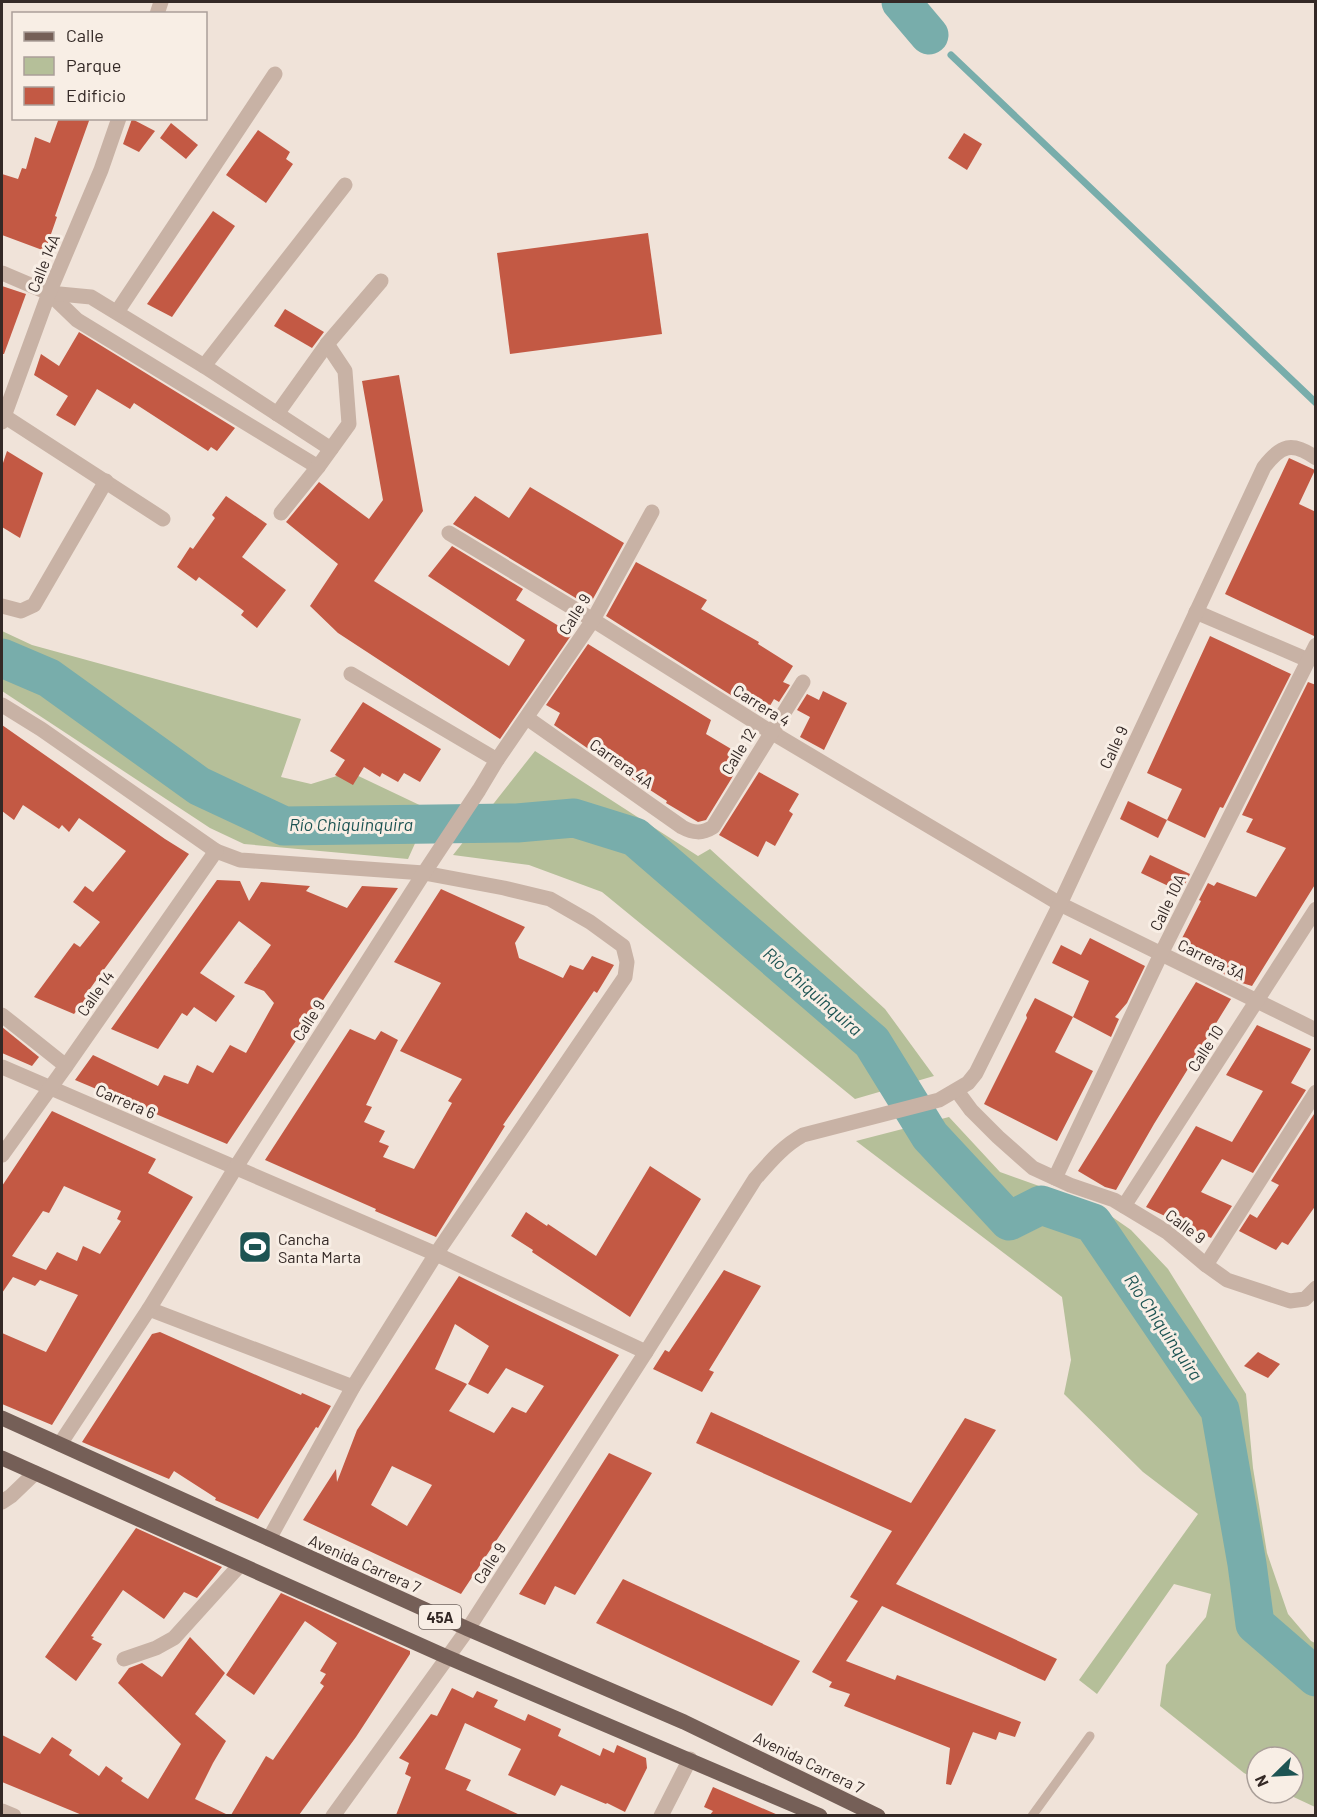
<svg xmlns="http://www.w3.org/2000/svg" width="1317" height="1817" font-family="Barlow,sans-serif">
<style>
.green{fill:#b5bf99}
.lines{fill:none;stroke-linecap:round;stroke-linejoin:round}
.stream{stroke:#78adab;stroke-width:7}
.river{stroke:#78adab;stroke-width:39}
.building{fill:#c35944;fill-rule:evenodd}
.lane{stroke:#c8b2a5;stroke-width:9}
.street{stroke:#c8b2a5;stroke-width:15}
.primary{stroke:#755f57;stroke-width:15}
.labels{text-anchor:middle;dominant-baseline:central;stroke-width:6;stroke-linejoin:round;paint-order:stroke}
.shield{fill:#f8eee5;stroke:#6f645f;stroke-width:1.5}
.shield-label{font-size:15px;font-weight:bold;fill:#342926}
.street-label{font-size:16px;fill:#342926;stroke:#f8eee5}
.poi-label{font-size:16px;fill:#342926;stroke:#f8eee5;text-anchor:start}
.water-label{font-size:18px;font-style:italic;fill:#1d5453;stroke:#f8eee5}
</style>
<rect width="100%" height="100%" fill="#f0e3d9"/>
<g class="green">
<polygon points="2,631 32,645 301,719 281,777 311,784 350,772 430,810 408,859 244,844 210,828 2,691"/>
<polygon points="535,751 698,856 710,849 885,1009 934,1076 855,1099 602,892 529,865 453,855"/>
<polygon points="949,1117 1000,1172 1098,1207 1131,1230 1168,1269 1246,1394 1253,1468 1267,1553 1288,1614 1311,1641 1315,1643 1315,1807 1285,1793 1293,1793 1293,1757 1257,1757 1257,1780 1244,1773 1160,1706 1166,1665 1206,1617 1211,1594 1174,1584 1097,1694 1079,1680 1198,1514 1143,1472 1064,1394 1071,1360 1062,1297 856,1141"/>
</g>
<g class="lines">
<polyline class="stream" points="951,55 1316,403"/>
<g class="river">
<polyline points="901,2 929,35"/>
<polyline points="2,658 49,678 199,786 284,826 517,823 574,818 635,837 872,1042 930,1136 1009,1221 1041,1205 1093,1223 1220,1410 1247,1564 1255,1624 1316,1677"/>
</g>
</g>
<g class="building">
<polygon points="59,118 90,118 55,216 57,217 45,251 2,235 2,174 18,179 22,168 26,169 35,137 50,143"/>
<polygon points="132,119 155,131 139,152 123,144"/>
<polygon points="171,123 198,145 186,159 160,138"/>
<polygon points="258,130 290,152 286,159 293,164 266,203 226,175"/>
<polygon points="964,133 982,144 967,170 948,158"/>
<polygon points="213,211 235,226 172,317 147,304"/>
<polygon points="648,233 662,334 510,354 497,253"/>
<polygon points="2,286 26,294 4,354 2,354"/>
<polygon points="285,309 324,332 312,348 274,326"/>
<polygon points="79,332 235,428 217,451 211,447 208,451 134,403 130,409 97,389 75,426 56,415 68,396 34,375 41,354 59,366"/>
<polygon points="399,375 423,511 374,581 509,666 525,640 428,576 452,546 523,589 516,600 572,634 500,739 338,633 310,606 338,564 286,522 319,482 369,519 383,500 362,381"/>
<polygon points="7,451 43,473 20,538 2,527 2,466"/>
<polygon points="1289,458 1315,470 1299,504 1316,512 1316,635 1314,636 1225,594"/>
<polygon points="530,487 624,543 589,606 453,524 475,496 509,518"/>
<polygon points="226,496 267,524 242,557 286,590 257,628 241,615 244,611 199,577 196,581 177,567 190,547 193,549 215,518 212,515"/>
<polygon points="636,562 707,600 701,609 759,642 758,644 793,666 783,682 790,685 779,702 774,699 764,716 606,616"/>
<polygon points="1210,636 1291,674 1223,808 1220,807 1205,838 1167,820 1182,789 1147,773"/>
<polygon points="588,644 711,720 706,734 743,756 740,762 741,763 706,820 698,822 666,803 667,801 650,790 629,777 554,725 560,713 546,705"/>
<polygon points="1308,682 1316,685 1316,883 1252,986 1242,983 1176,950 1201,901 1199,900 1208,883 1214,886 1217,882 1256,897 1286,848 1246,832 1253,819 1242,815"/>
<polygon points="823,691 847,703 824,750 800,737 810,717 797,710 807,694 819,700"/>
<polygon points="363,702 441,749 420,782 404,773 398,782 382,773 380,777 364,767 353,785 335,775 345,760 330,751"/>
<polygon points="2,725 165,839 189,854 97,979 87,993 89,995 74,1014 34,997 74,943 80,947 100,922 73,902 85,886 93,892 126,851 79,818 69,832 62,825 59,829 23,805 14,820 2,811"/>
<polygon points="759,772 799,794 789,811 793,814 775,846 766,841 758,857 719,835"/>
<polygon points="1128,801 1167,820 1158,838 1120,819"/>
<polygon points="1150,855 1190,874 1181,892 1141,873"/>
<polygon points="217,880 240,881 249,901 261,882 310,886 306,891 347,908 362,886 398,888 227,1144 75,1080 93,1055 158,1086 164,1075 188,1084 197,1065 213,1073 230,1045 246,1053 274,1003 264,991 244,983 271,945 239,921 200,973 235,996 216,1022 194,1007 187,1016 182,1013 158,1049 111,1029"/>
<polygon points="441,889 525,927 515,943 519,958 548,971 563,978 570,965 583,970 592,956 614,965 597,993 594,991 503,1125 505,1126 436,1237 375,1211 376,1209 265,1160 350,1029 375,1040 381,1031 398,1040 366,1105 372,1107 364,1122 385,1131 379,1142 389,1146 383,1157 414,1169 452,1103 448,1101 462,1079 400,1051 441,983 394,962"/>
<polygon points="1090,938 1145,966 1127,1003 1115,1017 1119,1019 1111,1037 1073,1017 1055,1052 1093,1071 1057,1141 984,1104 1027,1018 1026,1015 1035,998 1073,1017 1089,981 1052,963 1061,945 1081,955"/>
<polygon points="1196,982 1231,999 1154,1124 1116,1190 1105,1187 1078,1171"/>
<polygon points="1257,1025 1311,1049 1291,1083 1306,1090 1253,1173 1222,1159 1201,1192 1232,1206 1211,1238 1146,1207 1196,1126 1232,1142 1263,1091 1226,1075"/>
<polygon points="2,1027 39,1057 32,1066 2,1053"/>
<path d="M52 1111 156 1159 148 1173 193 1197 52 1425 2 1404V1333L46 1352 78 1295 40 1280 35 1286 13 1277 2 1293V1186ZM64 1186 121 1211 117 1219 121 1221 100 1254 83 1246 77 1261 57 1252 46 1270 12 1256 43 1211 49 1213Z"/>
<polygon points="1316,1111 1316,1205 1288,1245 1282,1242 1276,1250 1239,1231 1250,1214 1257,1218 1279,1185 1271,1181"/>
<polygon points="650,1166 701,1199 630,1317 532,1252 533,1250 511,1236 526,1212 547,1226 548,1224 596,1256"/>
<polygon points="724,1270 761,1286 709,1370 714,1372 702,1392 653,1369 665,1350 669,1352"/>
<path d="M459 1276 619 1355 461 1594 303 1520 336 1469 337 1482 357 1430ZM455 1324 489 1346 468 1384 488 1394 506 1368 544 1386 526 1413 512 1407 494 1433 449 1411 467 1384 435 1369ZM392 1466 432 1485 407 1526 371 1505Z"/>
<polygon points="160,1332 301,1395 302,1393 331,1406 318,1428 316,1427 258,1519 215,1500 216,1498 174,1471 169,1479 82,1442 152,1334"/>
<polygon points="1258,1352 1280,1364 1268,1378 1244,1366"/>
<polygon points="711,1412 911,1503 965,1418 996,1430 896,1584 1057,1659 1045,1681 882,1606 846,1661 895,1680 897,1675 1021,1722 1015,1737 999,1732 996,1740 973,1732 951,1785 946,1784 950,1748 844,1706 850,1694 829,1687 832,1682 812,1672 858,1601 850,1597 892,1531 696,1443"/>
<polygon points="609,1453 652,1473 575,1595 555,1586 545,1605 519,1594"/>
<polygon points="136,1528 222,1567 197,1598 184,1592 164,1619 123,1590 91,1636 94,1637 92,1639 102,1644 76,1681 45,1657"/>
<polygon points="623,1579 800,1661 772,1706 596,1623"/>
<polygon points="281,1593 410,1651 410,1654 356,1737 299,1815 231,1815 266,1756 273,1760 324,1686 320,1683 326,1674 320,1671 337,1643 305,1621 254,1695 226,1675"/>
<polygon points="190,1637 225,1673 195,1714 226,1741 213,1763 195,1799 228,1815 82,1815 2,1782 2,1735 40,1754 52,1737 72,1750 69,1755 99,1776 106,1766 123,1778 121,1781 148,1799 181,1744 118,1683 129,1668 142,1663 162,1677"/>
<polygon points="452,1688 473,1698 477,1691 498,1700 494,1707 525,1721 528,1714 561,1729 558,1736 600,1756 603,1748 614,1753 617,1745 646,1758 647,1768 625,1812 607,1803 606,1804 561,1785 555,1796 508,1775 521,1749 465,1723 445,1769 471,1780 466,1790 520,1815 396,1815 411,1777 405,1774 409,1763 399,1758 431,1714 437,1716"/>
<polygon points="713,1787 778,1815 710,1815 713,1811 704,1807"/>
</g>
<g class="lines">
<polyline class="lane" points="1032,1816 1090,1736"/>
<g class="street">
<polyline points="157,14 161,2"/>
<polyline points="2,273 49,293 77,320 318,467"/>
<polyline points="49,293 91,297 204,366 331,449"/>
<polyline points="117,312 275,74"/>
<polyline points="204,366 345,185"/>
<polyline points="277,414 327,344 381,281"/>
<polyline points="4,416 163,519"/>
<polyline points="2,422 49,293 101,170 119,118"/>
<polyline points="281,513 318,467 349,424 345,371 327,344"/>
<polyline points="449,533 593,620 771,732 1060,904 1316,1030"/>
<polyline points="2,606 21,611 34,605 106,481"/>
<polyline points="1196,612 1308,660"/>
<polyline points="351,674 497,760"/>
<polyline points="2,705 41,729 216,851 240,860 424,873 504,888 550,899 590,922 623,946 627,962 625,977 436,1254 353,1387 269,1539"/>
<path d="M527 718 682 827C693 833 702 834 713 827L803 682"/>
<polyline points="2,1015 66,1066"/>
<polyline points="2,1067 436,1254 646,1352"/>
<polyline points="957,1091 971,1110 998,1137 1033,1168 1070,1185 1114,1200 1167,1232 1206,1265 1227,1280 1290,1301 1305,1299 1316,1288"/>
<polyline points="2,1155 66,1066 216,851"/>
<polyline points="1055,1178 1161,954 1316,645"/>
<polyline points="1124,1206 1316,909"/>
<polyline points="1206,1265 1316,1092"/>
<polyline points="149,1309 353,1387"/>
<polyline points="60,1444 149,1309 236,1167 424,873 479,790 497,760 593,620 652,512"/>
<polyline points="2,1502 11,1496 35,1473"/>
<polyline points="124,1659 156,1648 174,1638 240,1565"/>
<polyline points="2,1811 14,1816"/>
<path d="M333 1816 468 1629 646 1352 755 1179C770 1162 783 1146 803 1135L939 1100 968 1083 976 1073 1060 904 1264 467C1281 445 1292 441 1316 458"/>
<polyline points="661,1816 690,1759"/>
</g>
<g class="primary">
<polyline points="2,1418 468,1629 684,1722 878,1816"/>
<polyline points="2,1458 447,1657 820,1816"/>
</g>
</g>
<defs>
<symbol id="stadium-square" viewBox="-11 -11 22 22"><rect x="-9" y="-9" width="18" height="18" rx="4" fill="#1d5453" stroke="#f8eee5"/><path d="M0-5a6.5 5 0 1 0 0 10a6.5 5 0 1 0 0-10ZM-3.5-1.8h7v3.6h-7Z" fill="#fff"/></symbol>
</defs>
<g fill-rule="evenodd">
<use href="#stadium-square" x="236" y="1228" width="38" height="38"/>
</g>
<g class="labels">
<rect class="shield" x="419" y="1605" width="42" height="24" rx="4.5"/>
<g class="shield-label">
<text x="440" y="1617">45A</text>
</g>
<g class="street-label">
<text transform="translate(43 263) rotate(-68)">Calle 14A</text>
<text transform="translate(574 614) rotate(-58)">Calle 9</text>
<text transform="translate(762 705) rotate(32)">Carrera 4</text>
<text transform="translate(1113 747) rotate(-65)">Calle 9</text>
<text transform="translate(738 751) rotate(-59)">Calle 12</text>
<text transform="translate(622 763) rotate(35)">Carrera 4A</text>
<text transform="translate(1167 902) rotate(-64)">Calle 10A</text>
<text transform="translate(1212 959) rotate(26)">Carrera 3A</text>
<text transform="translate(95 993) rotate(-55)">Calle 14</text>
<text transform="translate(308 1020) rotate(-57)">Calle 9</text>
<text transform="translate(1205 1048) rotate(-57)">Calle 10</text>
<text transform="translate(126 1101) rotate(23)">Carrera 6</text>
<text transform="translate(1186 1226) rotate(37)">Calle 9</text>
<text transform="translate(365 1563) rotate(24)">Avenida Carrera 7</text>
<text transform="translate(489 1563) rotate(-57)">Calle 9</text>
<text transform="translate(809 1762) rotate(26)">Avenida Carrera 7</text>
</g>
<g class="poi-label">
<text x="278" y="1238">Cancha<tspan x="278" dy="18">Santa Marta</tspan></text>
</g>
<g class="water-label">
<text x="351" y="824">Río Chiquinquira</text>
<text transform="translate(813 991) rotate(41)">Río Chiquinquira</text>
<text transform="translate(1164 1327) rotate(56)">Río Chiquinquira</text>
</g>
</g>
<rect width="1317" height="1817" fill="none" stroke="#342926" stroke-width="6"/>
<rect x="12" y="12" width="195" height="108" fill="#f8eee5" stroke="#aa9f99" stroke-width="1.5"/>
<rect x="24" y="32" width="30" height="9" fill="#755f57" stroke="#aa9f99" stroke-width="1.5"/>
<text x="66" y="42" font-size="18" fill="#342926">Calle</text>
<rect x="24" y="57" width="30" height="18" fill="#b5bf99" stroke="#aa9f99" stroke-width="1.5"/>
<text x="66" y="72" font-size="18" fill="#342926">Parque</text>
<rect x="24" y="87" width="30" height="18" fill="#c35944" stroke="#aa9f99" stroke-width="1.5"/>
<text x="66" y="102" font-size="18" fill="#342926">Edificio</text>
<g transform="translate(1275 1775) rotate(246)"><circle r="28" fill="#f8eee5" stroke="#aa9f99" stroke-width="1.5"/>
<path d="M0-4.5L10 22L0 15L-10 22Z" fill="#1d5453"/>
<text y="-9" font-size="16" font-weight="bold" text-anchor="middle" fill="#342926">N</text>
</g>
</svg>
